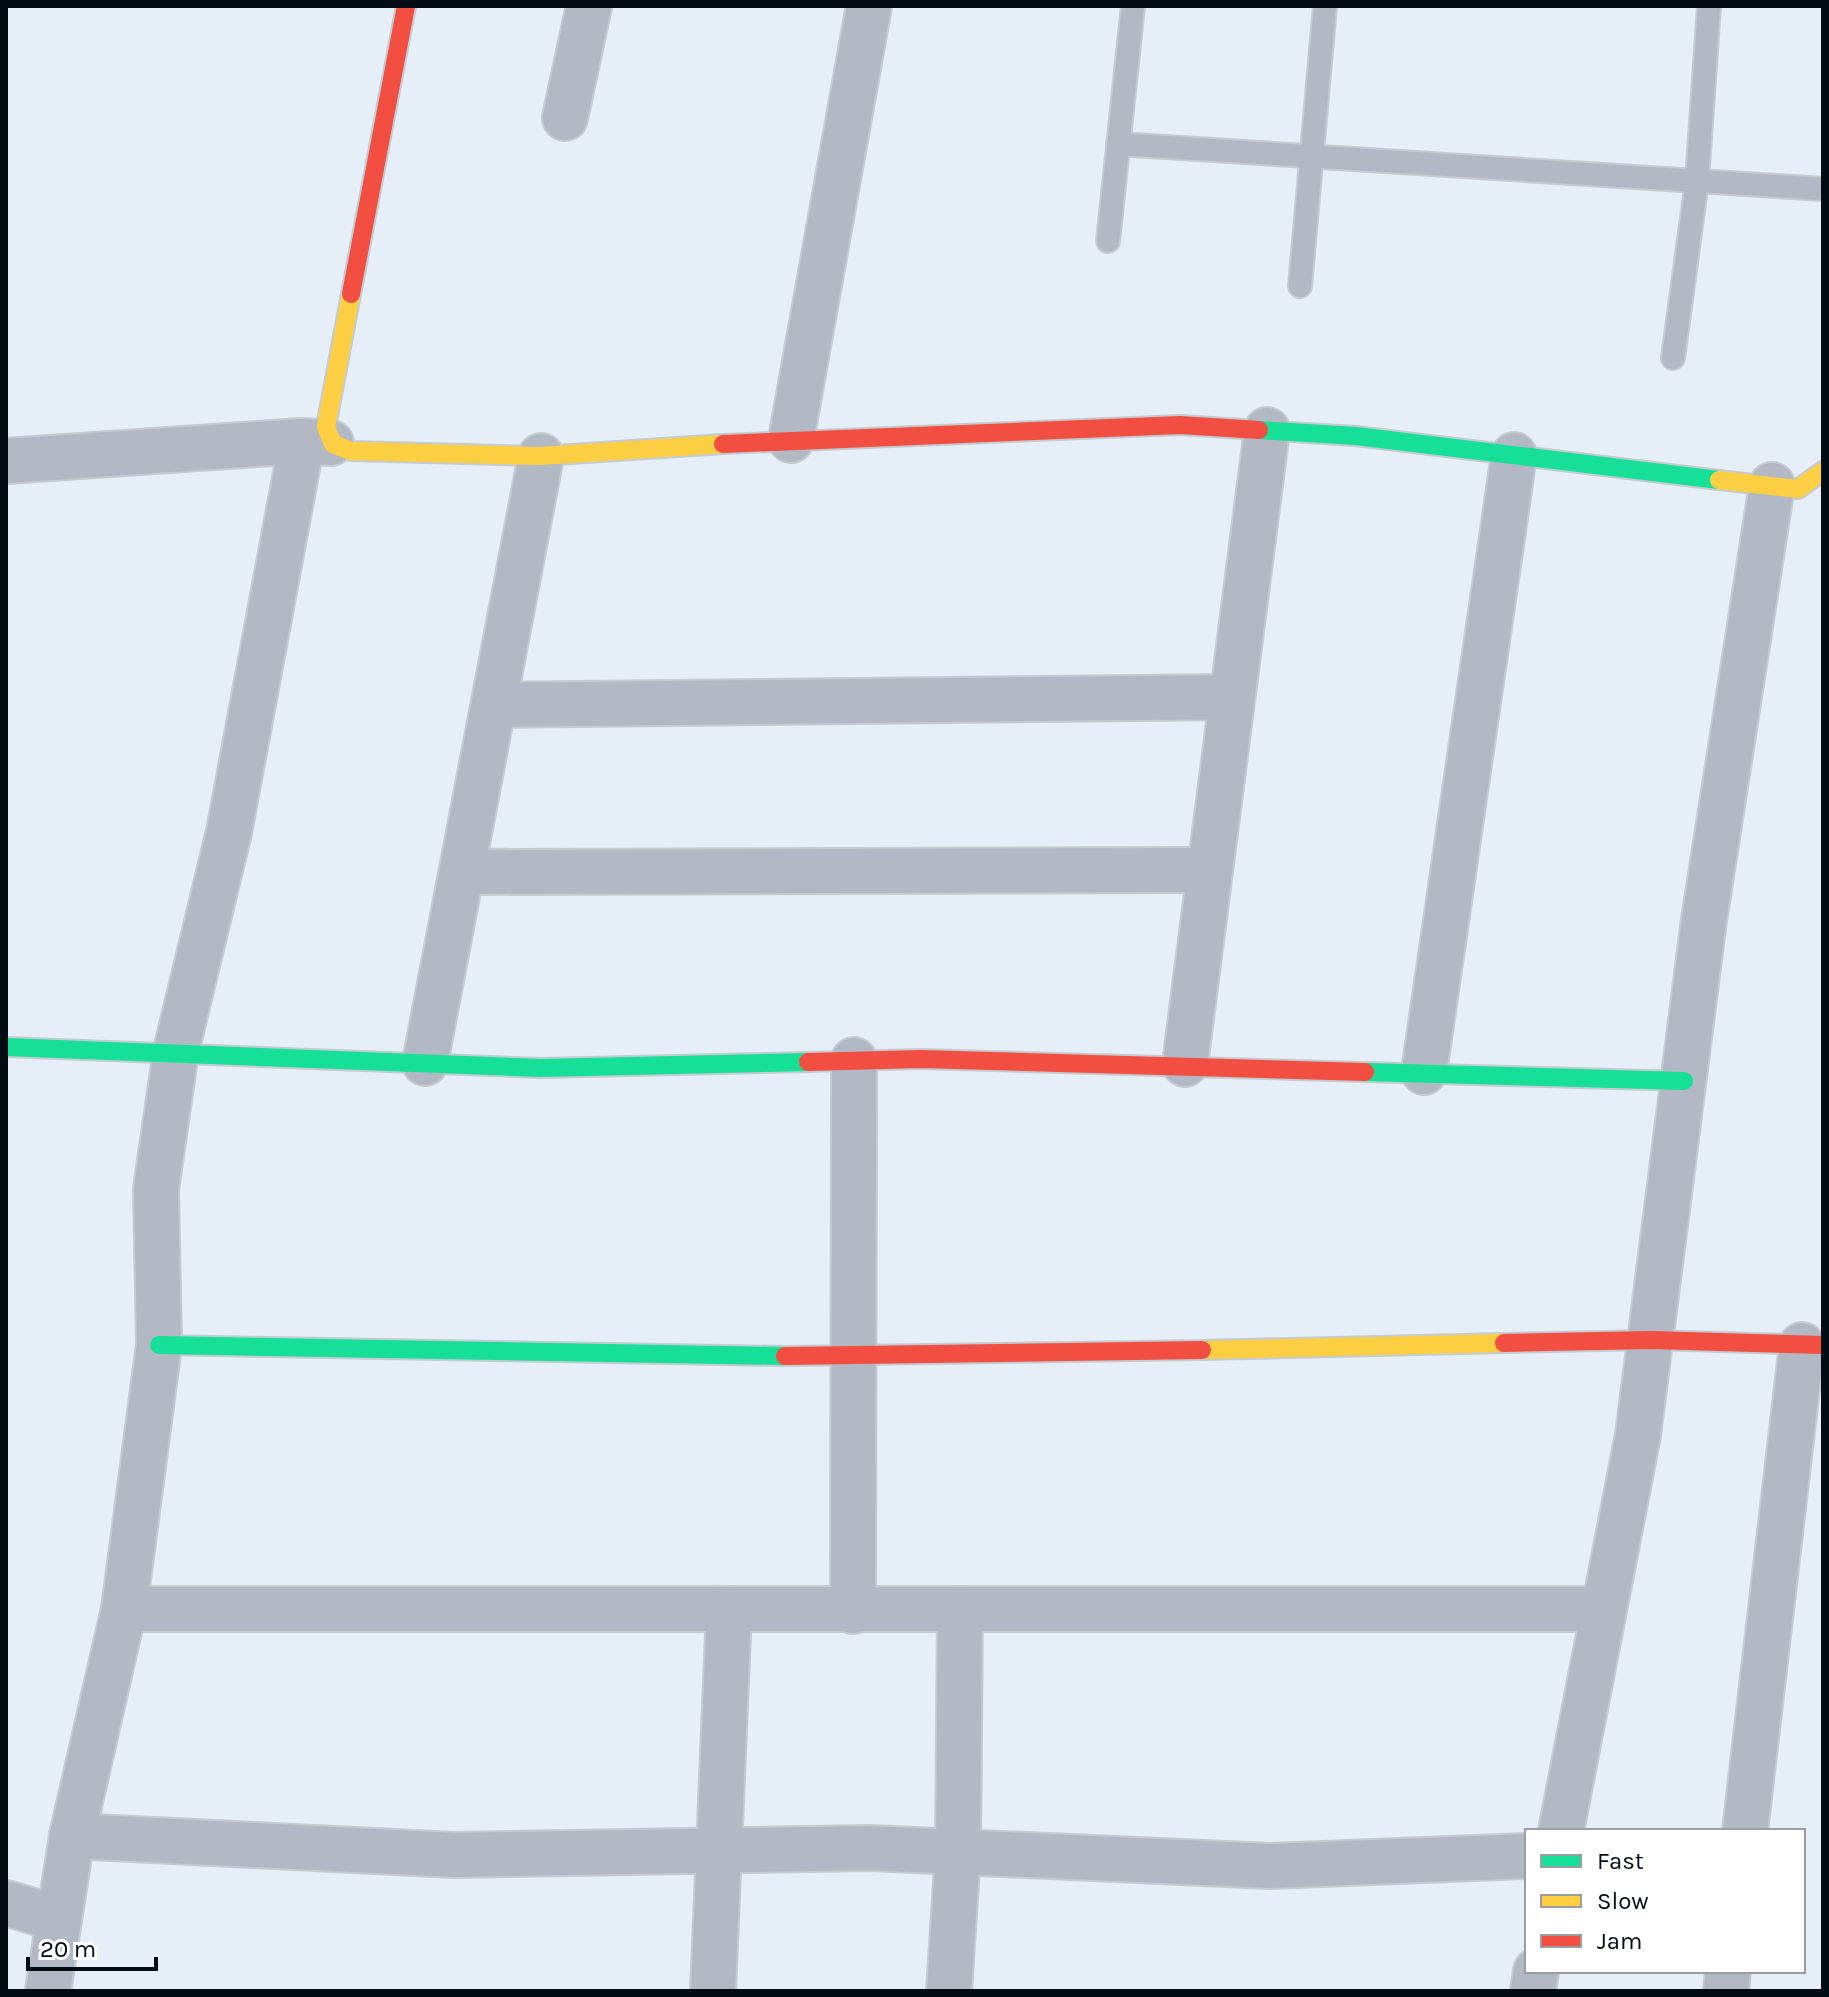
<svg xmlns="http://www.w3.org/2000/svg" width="1829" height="1997" font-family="Karla,sans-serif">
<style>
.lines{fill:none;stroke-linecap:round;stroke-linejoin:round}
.lane-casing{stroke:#c4cbd1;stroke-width:26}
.street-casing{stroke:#c4cbd1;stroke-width:48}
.fast-casing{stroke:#c4cbd1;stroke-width:22}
.slow-casing{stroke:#c4cbd1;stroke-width:22}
.jam-casing{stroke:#c4cbd1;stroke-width:22}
.lane{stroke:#b2b8c4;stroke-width:22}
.street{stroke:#b2b8c4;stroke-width:44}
.fast{stroke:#16e098;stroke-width:18}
.slow{stroke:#ffcf43;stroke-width:18}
.jam{stroke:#f24e42;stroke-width:18}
</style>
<rect width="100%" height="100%" fill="#e6eff7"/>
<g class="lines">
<defs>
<g id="lane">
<polyline points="1118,144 1823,189"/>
<polyline points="1108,241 1133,6"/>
<polyline points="1300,286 1325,6"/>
<polyline points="1673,358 1697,181 1709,6"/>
</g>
<g id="street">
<polyline points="565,118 589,6"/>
<polyline points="791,440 869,6"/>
<polyline points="6,461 302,441 331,443"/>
<polyline points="494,705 1232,697"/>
<polyline points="462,872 1210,870"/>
<polyline points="425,1063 541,456"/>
<polyline points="1185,1064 1267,430"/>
<polyline points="1424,1072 1514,455"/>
<polyline points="124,1609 1603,1609"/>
<polyline points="853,1611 854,1060"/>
<polyline points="1561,1831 1638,1435 1704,920 1772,485"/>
<polyline points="1745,1831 1802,1345"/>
<polyline points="72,1836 454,1855 870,1848 1270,1866 1527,1856"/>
<polyline points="6,1903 59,1919"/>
<polyline points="48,1991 72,1836 124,1609 159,1345 156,1189 176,1051 229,832 302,441"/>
<polyline points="713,1991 729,1611"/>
<polyline points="949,1991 958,1852 960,1611"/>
<polyline points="1533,1991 1536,1971"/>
<polyline points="1726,1991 1728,1971"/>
</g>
<g id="fast">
<polyline points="1259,430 1356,436 1719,480"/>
<polyline points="6,1047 541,1068 808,1062"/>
<polyline points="1365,1072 1684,1081"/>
<polyline points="159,1345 785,1356"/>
</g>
<g id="slow">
<polyline points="351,294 326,427 333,444 351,451 541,456 723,444"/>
<polyline points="1719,480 1798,489 1823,471"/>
<polyline points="1202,1350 1504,1343"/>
</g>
<g id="jam">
<polyline points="351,294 406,6"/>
<polyline points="723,444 1180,425 1259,430"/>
<polyline points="808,1062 921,1059 1365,1072"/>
<polyline points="1504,1343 1651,1340 1823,1345"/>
<polyline points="785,1356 1202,1350"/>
</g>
</defs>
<use href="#lane" class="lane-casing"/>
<use href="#street" class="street-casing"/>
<use href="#fast" class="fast-casing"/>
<use href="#slow" class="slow-casing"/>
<use href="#jam" class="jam-casing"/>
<use href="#lane" class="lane"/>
<use href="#street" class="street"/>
<use href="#fast" class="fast"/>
<use href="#slow" class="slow"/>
<use href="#jam" class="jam"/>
</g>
<rect width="1829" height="1997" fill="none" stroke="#040c13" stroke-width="16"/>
<rect x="1525" y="1829" width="280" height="144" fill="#ffffff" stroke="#9b9ea1" stroke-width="2"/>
<rect x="1541" y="1855" width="40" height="12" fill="#16e098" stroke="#9b9ea1" stroke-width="2"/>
<text x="1597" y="1869" font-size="24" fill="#040c13">Fast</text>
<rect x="1541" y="1895" width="40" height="12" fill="#ffcf43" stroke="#9b9ea1" stroke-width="2"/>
<text x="1597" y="1909" font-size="24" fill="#040c13">Slow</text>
<rect x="1541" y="1935" width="40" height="12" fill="#f24e42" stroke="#9b9ea1" stroke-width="2"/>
<text x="1597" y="1949" font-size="24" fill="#040c13">Jam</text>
<path d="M28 1957v12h128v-12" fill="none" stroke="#040c13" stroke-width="4"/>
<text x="40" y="1957" font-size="24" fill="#040c13" stroke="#ffffff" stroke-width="6" paint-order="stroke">20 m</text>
</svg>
